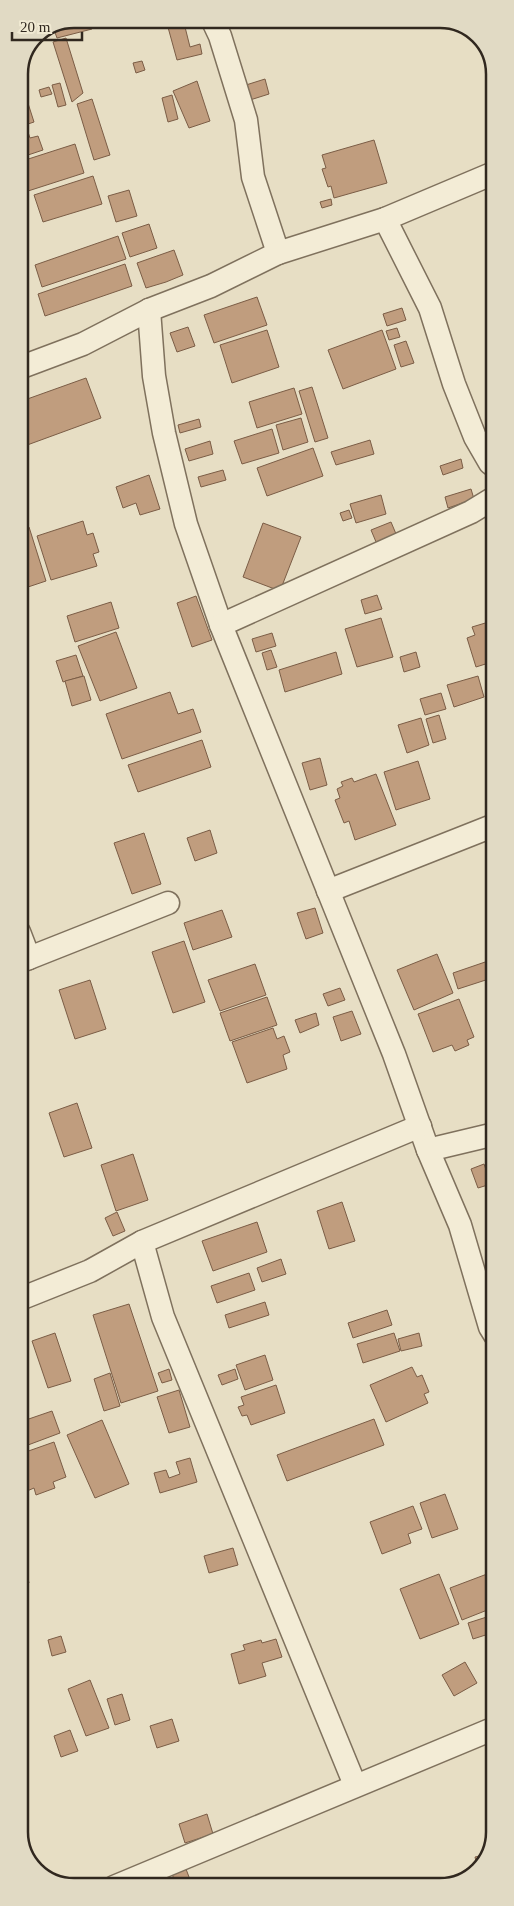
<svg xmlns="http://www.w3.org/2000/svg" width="514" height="1906" font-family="Georgia,serif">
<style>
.building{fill:#c09d7e;stroke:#7b5d46}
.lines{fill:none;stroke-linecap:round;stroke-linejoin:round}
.street-casing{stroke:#7f715d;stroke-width:25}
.street{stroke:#f3ecd6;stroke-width:22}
.rim{fill:none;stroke:#31281f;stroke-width:2.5}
</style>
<rect width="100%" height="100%" fill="#e7dec4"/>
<g class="building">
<polygon points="78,19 89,19 92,29 57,38 53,27"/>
<polygon points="170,19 183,19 190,47 200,44 202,54 177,60 166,20"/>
<polygon points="66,38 83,93 72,102 53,42"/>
<polygon points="142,61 145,70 136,73 133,63"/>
<polygon points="21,75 26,91 19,93 19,76"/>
<polygon points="265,79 269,94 250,100 246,85"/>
<polygon points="197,81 210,121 189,128 173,91"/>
<polygon points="60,83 66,105 58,107 52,85"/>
<polygon points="49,87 52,94 41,97 39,90"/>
<polygon points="172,95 178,119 168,122 162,98"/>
<polygon points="26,97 34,122 19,127 19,100"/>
<polygon points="92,99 110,155 94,160 77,104"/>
<polygon points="27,129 30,138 38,136 43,150 19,158 19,132"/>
<polygon points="374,140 387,183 334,198 331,186 328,187 322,169 326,168 322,155"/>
<polygon points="75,144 84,173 28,191 19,162"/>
<polygon points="93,176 102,204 43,222 34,195"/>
<polygon points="129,190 137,216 116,222 108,196"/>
<polygon points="331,199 332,205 322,208 320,202"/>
<polygon points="149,224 157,248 130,257 122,233"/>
<polygon points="118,236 126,259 42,287 35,265"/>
<polygon points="174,250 183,275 166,282 146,288 137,263"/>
<polygon points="125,264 132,286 45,316 38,294"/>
<polygon points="257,297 267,325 214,343 204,315"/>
<polygon points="402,308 406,320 387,326 383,314"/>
<polygon points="188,327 195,346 177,352 170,333"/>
<polygon points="397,328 400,337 389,340 386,331"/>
<polygon points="267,330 279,367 232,383 220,345"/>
<polygon points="382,330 396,369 343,389 328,350"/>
<polygon points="406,341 414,363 401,367 394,345"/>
<polygon points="86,378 101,418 19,448 19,402"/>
<polygon points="312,387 328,438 315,442 299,391"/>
<polygon points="294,388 302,414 257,428 249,402"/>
<polygon points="301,418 308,442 283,450 276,425"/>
<polygon points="199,419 201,427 180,433 178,425"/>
<polygon points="272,429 279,453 242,464 234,441"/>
<polygon points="370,440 374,454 336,465 331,452"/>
<polygon points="210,441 213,454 189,461 185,449"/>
<polygon points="313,448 323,476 267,496 257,468"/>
<polygon points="461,459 463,468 443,475 440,466"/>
<polygon points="223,470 226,480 201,487 198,477"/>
<polygon points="149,475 160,509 140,515 136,503 123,508 116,487"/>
<polygon points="471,489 474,499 448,508 445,497"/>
<polygon points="381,495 386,514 356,523 350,504"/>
<polygon points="349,510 352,518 343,521 340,513"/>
<polygon points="83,521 87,535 93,533 99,552 93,554 97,566 51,580 37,536"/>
<polygon points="391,522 399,541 379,549 371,530"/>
<polygon points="263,523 301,537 280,591 243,577"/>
<polygon points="29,527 46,581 19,590 19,530"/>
<polygon points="494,580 494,602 487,599"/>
<polygon points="377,595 382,609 365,614 361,600"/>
<polygon points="196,596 212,640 192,647 177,603"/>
<polygon points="111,602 119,628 75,642 67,616"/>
<polygon points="381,618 393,657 357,667 345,629"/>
<polygon points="492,621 494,630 495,661 476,667 467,638 475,635 472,627"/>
<polygon points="116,632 137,688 100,701 78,646"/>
<polygon points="272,633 276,646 256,652 252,639"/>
<polygon points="271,650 277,667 267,670 262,653"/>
<polygon points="336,652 342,674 285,692 279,670"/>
<polygon points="416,652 420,667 404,672 400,657"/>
<polygon points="76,655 83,676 63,682 56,661"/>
<polygon points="84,676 91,700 72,706 65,681"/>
<polygon points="478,676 484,697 454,707 447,685"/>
<polygon points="170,692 178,714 193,709 201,732 122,759 106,714"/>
<polygon points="441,693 446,709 425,715 420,699"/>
<polygon points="439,715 446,739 433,743 426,719"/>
<polygon points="421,718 429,745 407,753 398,725"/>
<polygon points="202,740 211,767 138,792 128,765"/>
<polygon points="320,758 327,785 310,790 302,763"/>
<polygon points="418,761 430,799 396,810 384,772"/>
<polygon points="376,774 396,825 355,840 349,821 344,823 335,800 340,798 337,789 343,786 341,782 352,778 354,782"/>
<polygon points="210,830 217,853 195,861 187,838"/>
<polygon points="144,833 161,884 132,894 114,843"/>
<polygon points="315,908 323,933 306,939 297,913"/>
<polygon points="222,910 232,937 193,950 184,923"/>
<polygon points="184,941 205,1002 173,1013 152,952"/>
<polygon points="437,954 453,993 414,1010 397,970"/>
<polygon points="491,960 495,977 458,989 453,973"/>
<polygon points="255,964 266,995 220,1011 208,980"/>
<polygon points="90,980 106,1029 75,1039 59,990"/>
<polygon points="340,988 345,1000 328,1006 323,994"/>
<polygon points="267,997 277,1025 230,1041 220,1013"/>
<polygon points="459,999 474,1037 467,1040 469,1045 455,1051 452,1045 433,1052 418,1014"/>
<polygon points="352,1011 361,1034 341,1041 333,1017"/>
<polygon points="316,1013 319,1025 300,1033 295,1020"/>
<polygon points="273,1028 277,1039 284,1036 290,1052 283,1055 287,1069 247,1083 232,1042"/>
<polygon points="77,1103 92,1148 64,1157 49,1113"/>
<polygon points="133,1154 148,1200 116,1211 101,1165"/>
<polygon points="484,1164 491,1184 478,1188 471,1169"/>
<polygon points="342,1202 355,1241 329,1249 317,1211"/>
<polygon points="117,1212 125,1231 113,1236 105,1218"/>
<polygon points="257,1222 267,1252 213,1271 202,1241"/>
<polygon points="281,1259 286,1274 262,1282 257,1268"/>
<polygon points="249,1273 255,1290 217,1303 211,1286"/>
<polygon points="265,1302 269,1315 229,1328 225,1315"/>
<polygon points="129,1304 158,1391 121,1403 93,1315"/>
<polygon points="387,1310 392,1325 353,1338 348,1323"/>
<polygon points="55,1333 71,1381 48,1388 32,1341"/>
<polygon points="394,1333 400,1351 363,1363 357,1344"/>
<polygon points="419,1333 422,1346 401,1351 398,1339"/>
<polygon points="265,1355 273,1380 245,1390 236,1365"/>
<polygon points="412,1367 417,1377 422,1375 429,1392 424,1394 428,1403 386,1422 370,1385"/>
<polygon points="169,1369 172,1380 162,1383 158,1373"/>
<polygon points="235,1369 238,1379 222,1385 218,1375"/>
<polygon points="110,1373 120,1406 104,1411 94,1379"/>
<polygon points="276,1385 285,1413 251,1425 247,1415 242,1416 238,1407 244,1405 241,1397"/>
<polygon points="179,1390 190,1427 169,1433 157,1397"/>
<polygon points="52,1411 60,1433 20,1448 20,1422"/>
<polygon points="374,1419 384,1445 287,1481 277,1455"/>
<polygon points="102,1420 129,1484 95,1498 67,1435"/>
<polygon points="54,1442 66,1477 53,1482 55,1488 36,1495 34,1488 20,1494 20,1454"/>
<polygon points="190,1458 197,1482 160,1493 154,1473 166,1470 169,1478 180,1474 176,1462"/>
<polygon points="445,1494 458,1529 432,1538 420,1503"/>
<polygon points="413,1506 422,1529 408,1534 411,1543 382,1554 370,1522"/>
<polygon points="233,1548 238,1565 209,1573 204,1556"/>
<polygon points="23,1559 29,1583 20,1586 20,1560"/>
<polygon points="495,1571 495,1607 462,1620 450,1588"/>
<polygon points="439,1574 459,1624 420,1639 400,1589"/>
<polygon points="493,1615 495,1621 495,1632 473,1639 468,1623"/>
<polygon points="61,1636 66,1652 52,1656 48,1640"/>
<polygon points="276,1639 282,1657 262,1663 266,1676 239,1684 231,1654 245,1650 243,1645 261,1640 262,1643"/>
<polygon points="465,1662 477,1683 454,1696 442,1675"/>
<polygon points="90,1680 109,1728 86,1736 68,1689"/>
<polygon points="122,1694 130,1720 115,1725 107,1699"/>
<polygon points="172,1719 179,1741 157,1748 150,1726"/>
<polygon points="70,1730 78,1751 61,1757 54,1736"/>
<polygon points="20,1754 27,1773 20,1776"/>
<polygon points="207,1814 213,1834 185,1843 179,1824"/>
<polygon points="488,1854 484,1866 478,1870 475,1857"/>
<polygon points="186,1869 192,1885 177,1887 172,1874"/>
</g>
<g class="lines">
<defs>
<g id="street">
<polyline points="212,19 220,36 246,120 253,177 278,253"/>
<polyline points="385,219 430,308 454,384 475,437 490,463 494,466"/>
<polyline points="149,310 154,376 164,433 186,524 221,625 394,1054 428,1150 460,1225 490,1327 495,1335"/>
<polyline points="19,368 83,344 149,310 211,286 278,253 385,219 494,173"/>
<polyline points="221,625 471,512 494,498"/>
<polyline points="328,891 495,825"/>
<polyline points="19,932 29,958"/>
<polyline points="19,962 168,903"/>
<polyline points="428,1150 495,1134"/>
<polyline points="142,1242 163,1317 355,1785"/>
<polyline points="20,1299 90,1271 142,1242 420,1126"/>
<polyline points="114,1887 495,1728"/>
</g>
</defs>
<use href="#street" class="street-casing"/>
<use href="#street" class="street"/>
</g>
<path d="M0 0H514V1906H0ZM74 28H440A46 46 0 0 1 486 74V1832A46 46 0 0 1 440 1878H74A46 46 0 0 1 28 1832V74A46 46 0 0 1 74 28Z" fill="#e1dac4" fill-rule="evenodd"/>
<path class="rim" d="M74 28H440A46 46 0 0 1 486 74V1832A46 46 0 0 1 440 1878H74A46 46 0 0 1 28 1832V74A46 46 0 0 1 74 28Z"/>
<path d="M12 32v8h70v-8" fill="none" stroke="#31281f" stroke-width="2.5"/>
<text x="20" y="32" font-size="15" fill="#31281f" stroke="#f0e9d2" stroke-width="4" paint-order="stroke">20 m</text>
</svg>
